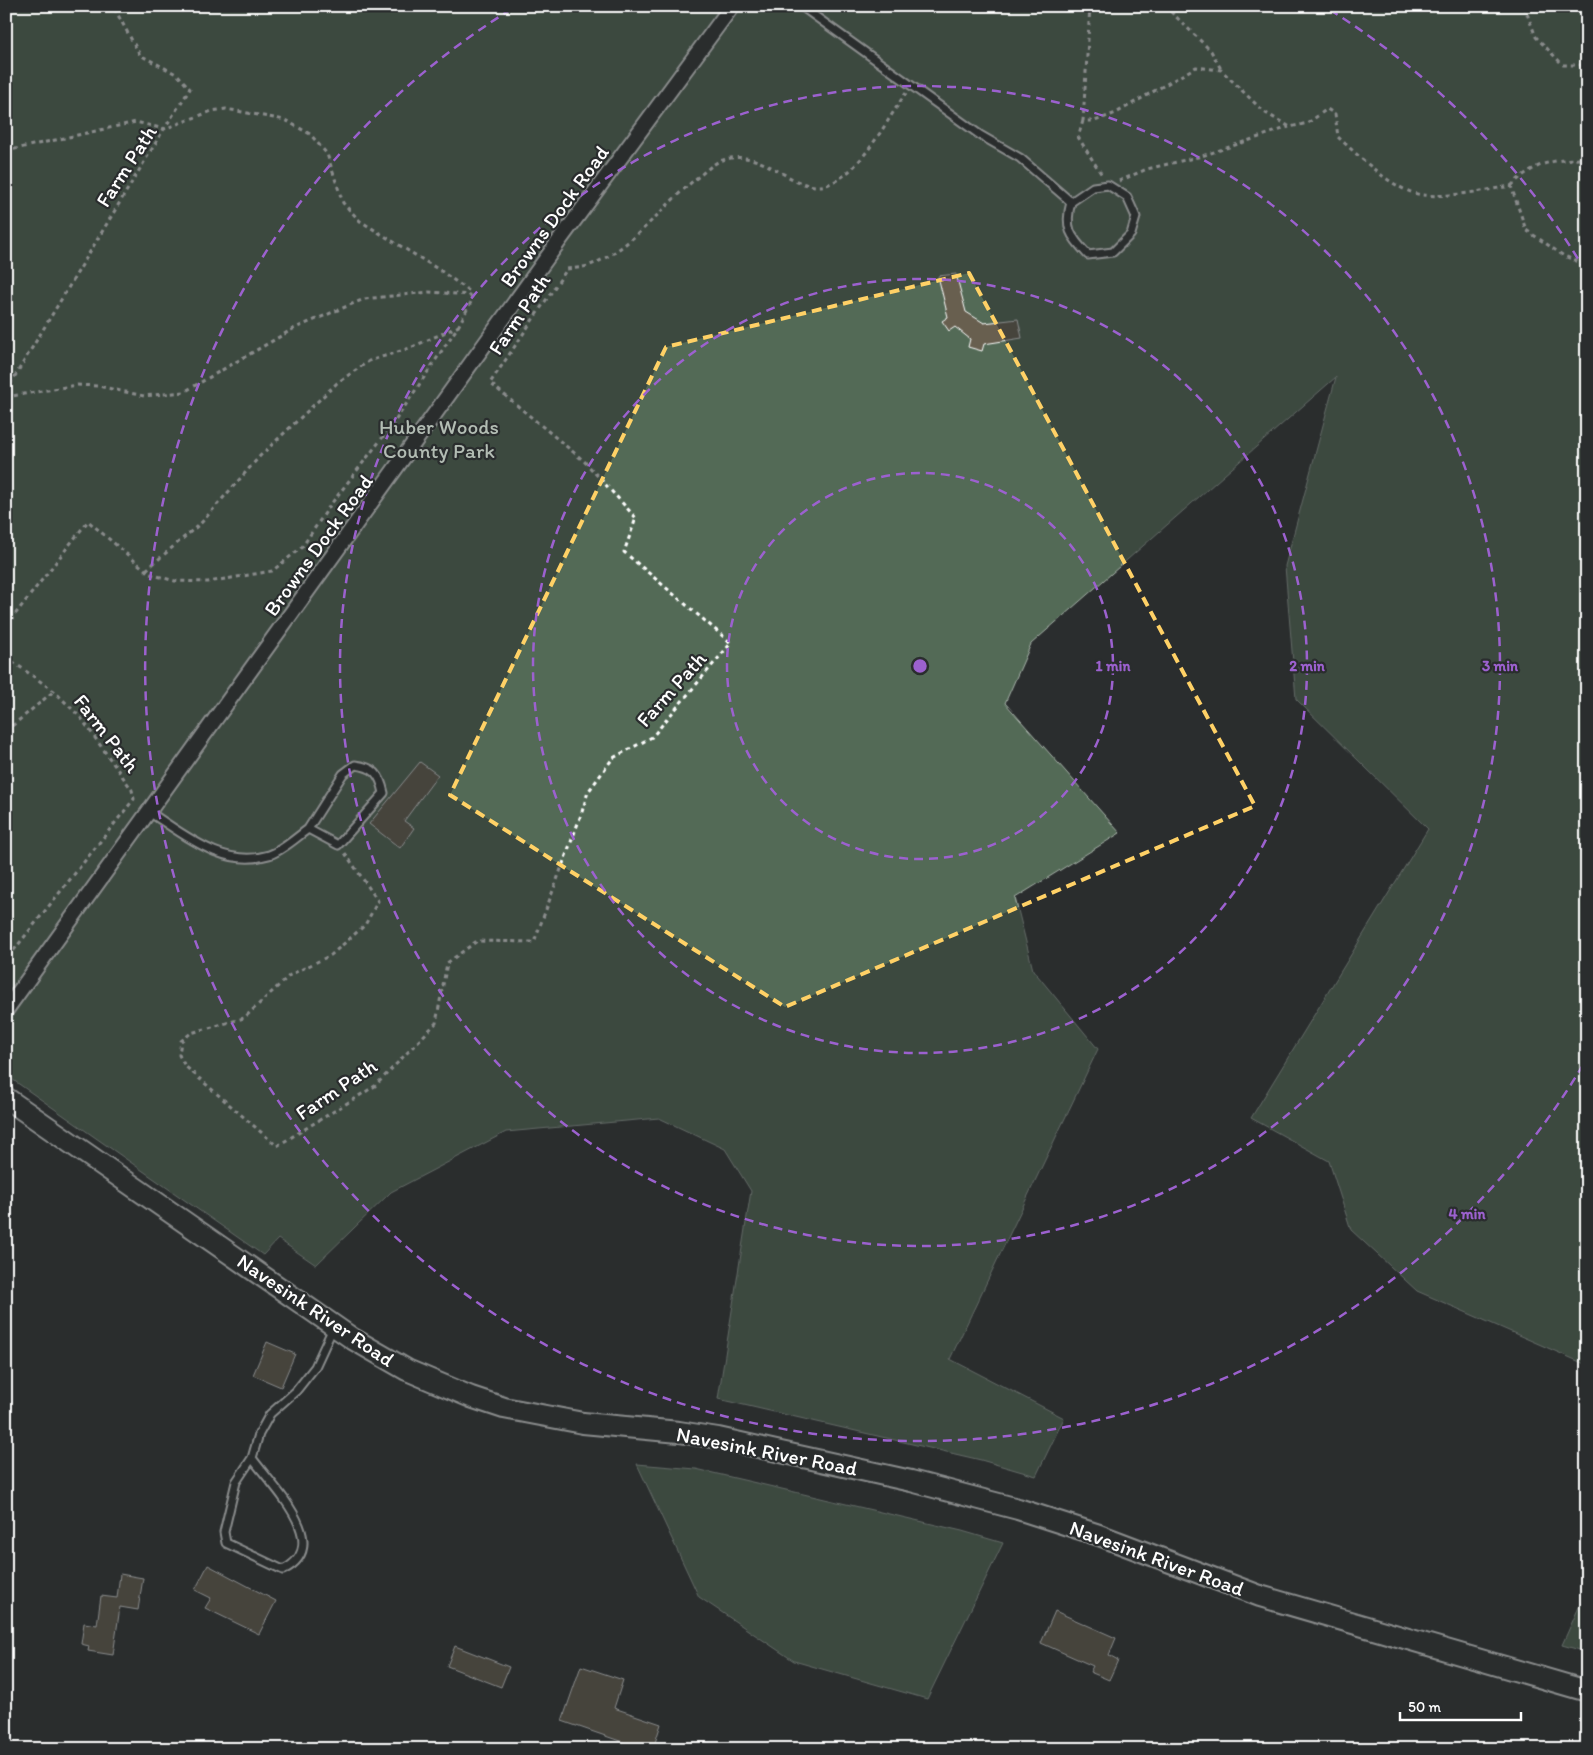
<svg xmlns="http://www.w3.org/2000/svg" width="1593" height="1755" font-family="Itim,sans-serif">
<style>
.green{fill:#536a57;stroke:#a9b4ab}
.building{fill:#685f50;stroke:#fff}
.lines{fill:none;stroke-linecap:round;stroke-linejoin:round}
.service-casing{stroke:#fff;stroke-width:11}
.minor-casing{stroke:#fff;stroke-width:18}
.secondary-casing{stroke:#fff;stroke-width:24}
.path{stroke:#fff;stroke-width:3;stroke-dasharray:4 4;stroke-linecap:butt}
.service{stroke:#2a2d2e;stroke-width:7}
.minor{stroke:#2a2d2e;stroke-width:14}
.secondary{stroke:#2a2d2e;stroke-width:20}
.marked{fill:none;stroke:#ffd166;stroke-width:4;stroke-dasharray:10 6;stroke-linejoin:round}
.ring{fill:none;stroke:#9c61cf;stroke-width:2.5;stroke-dasharray:9 6}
.labels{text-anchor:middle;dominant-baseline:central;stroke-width:4.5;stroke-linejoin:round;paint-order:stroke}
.street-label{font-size:21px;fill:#fff;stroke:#2a2d2e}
.park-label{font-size:21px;fill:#b2bcb3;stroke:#2a2d2e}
.centre{fill:#9c61cf;stroke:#2a2d2e;stroke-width:2.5}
.ring-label{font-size:15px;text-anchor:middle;font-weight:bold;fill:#9c61cf;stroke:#2a2d2e;stroke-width:4.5;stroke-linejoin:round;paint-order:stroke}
</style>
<rect width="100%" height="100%" fill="#2a2d2e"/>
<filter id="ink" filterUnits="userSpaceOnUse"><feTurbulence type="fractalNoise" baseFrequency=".02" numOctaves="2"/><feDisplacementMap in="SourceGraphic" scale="10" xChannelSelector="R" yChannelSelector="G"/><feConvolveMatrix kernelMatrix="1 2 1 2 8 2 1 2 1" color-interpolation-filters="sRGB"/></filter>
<g filter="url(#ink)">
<g class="green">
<polygon points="6,6 1587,6 1587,1365 1417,1291 1351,1230 1329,1161 1251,1118 1428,829 1296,699 1285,566 1336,377 1031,644 1005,703 1120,833 1015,898 1033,970 1098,1049 950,1359 1064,1418 1036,1476 981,1460 718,1399 751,1191 725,1149 659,1118 506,1132 391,1192 316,1265 278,1239 263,1255 6,1075"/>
<polygon points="637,1464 696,1469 962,1531 1003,1543 927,1699 794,1661 699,1597"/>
<polygon points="1587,1589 1587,1652 1562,1645"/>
</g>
<g class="building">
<polygon points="956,274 966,312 984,323 1018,319 1022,338 984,344 982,351 968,347 970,339 955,327 949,331 942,321 948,317 938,276"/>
<polygon points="420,762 438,775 404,821 414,828 400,848 369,824"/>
<polygon points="267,1342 295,1354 281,1387 253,1375"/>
<polygon points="208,1565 276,1601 259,1634 205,1608 211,1598 195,1590"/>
<polygon points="120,1574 143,1578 138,1610 120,1607 113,1655 88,1651 89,1646 81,1644 84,1623 97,1625 101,1596 117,1598"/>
<polygon points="1055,1611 1116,1638 1109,1655 1118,1660 1109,1680 1090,1672 1093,1666 1041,1643"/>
<polygon points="455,1646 509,1667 501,1687 447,1666"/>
<polygon points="581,1666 623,1680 614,1708 661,1724 653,1749 643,1749 562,1721"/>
</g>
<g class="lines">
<defs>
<g id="service">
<polyline points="801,6 980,135 1020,158 1071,202"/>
<path d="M1108 185 1127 197 1136 217 1131 234 1113 252 1088 255C1070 236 1064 228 1071 202L1093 187Z"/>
<path d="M149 812C185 835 224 869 269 855 282 851 297 837 308 829L338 845 384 793C380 774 374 767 355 765L343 774 308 829"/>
<path d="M252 1458C271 1485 335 1545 283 1570L226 1543 224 1532 236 1482 252 1458 259 1434 270 1414 296 1391 315 1367 333 1328"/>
</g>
<polyline id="minor" points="6,1010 559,241 732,6"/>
<polyline id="secondary" points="6,1098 353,1339 407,1370 471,1397 504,1408 583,1423 679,1432 718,1438 911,1481 1018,1509 1099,1535 1260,1596 1587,1691"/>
</defs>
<use href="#service" class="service-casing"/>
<use href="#minor" class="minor-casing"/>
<use href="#secondary" class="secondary-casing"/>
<g class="path">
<path d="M1090 6 1083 121H1095L1116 113 1196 67 1221 70 1264 112 1290 127 1308 123 1327 109 1335 114 1338 137C1359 156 1394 192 1423 195 1448 198 1486 190 1511 186L1526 230 1564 256 1587 265"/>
<polyline points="1165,6 1211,51 1221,69"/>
<polyline points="1524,6 1536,37 1563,65 1587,65"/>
<polyline points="1083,121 1078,137 1102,175"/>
<polyline points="6,151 136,122 164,129 190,89 178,75 140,55 113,6"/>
<polyline points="1119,181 1147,169 1202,156 1289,127"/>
<path d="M1511 186C1535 162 1554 159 1587 159"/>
<polyline points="6,391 164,129 212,111 226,109 285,120 310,134 327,154 343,203 360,221 441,271 469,291 472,300 459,325 393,424 331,504 302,547 272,571 208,582 175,581 150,574 88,521 6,626"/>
<polyline points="6,397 77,385 98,386 144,396 184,392 293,329 364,299 429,292 470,295"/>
<polyline points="146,570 202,522 260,456 337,383 369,361 410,348 459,326"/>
<polyline points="6,657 54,691 81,718 132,790 134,799 6,960"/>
<polyline points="6,731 54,691"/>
<path d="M345 853 378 901 365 925 331 955 290 975 244 1018 191 1033 181 1041 179 1055 185 1066 277 1146 375 1086 436 1023 447 963 477 941 534 942 581 815 588 792 613 758 652 737 731 643 624 552 636 518 584 461 490 383 567 269C574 268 583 268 590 265 631 250 664 204 698 177 705 172 714 162 723 160 767 146 794 197 829 184 862 171 886 121 906 93"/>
</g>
<use href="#service" class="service"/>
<use href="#minor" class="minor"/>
<use href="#secondary" class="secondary"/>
</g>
</g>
<path d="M0 0H1593V1755H0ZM969 273 1255 806 785 1007 450 795 666 347Z" fill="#2a2d2e" fill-opacity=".55" fill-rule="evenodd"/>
<path class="marked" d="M969 273 1255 806 785 1007 450 795 666 347Z"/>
<g class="ring">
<circle cx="920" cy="666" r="193"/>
<circle cx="920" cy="666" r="387"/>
<circle cx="920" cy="666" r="580"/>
<path d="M1583 1065A774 774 0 1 1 510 10M1330 10A774 774 0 0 1 1583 267"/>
</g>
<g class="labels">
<g class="street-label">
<text transform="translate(126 166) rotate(-57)">Farm Path</text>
<text transform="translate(554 216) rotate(-54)">Browns Dock Road</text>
<text transform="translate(519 314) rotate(-56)">Farm Path</text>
<text transform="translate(318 545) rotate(-54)">Browns Dock Road</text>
<text transform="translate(671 689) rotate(-48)">Farm Path</text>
<text transform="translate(107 733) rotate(52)">Farm Path</text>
<text transform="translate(336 1089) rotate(-34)">Farm Path</text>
<text transform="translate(316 1310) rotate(34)">Navesink River Road</text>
<text transform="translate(767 1451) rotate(11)">Navesink River Road</text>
<text transform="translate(1157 1558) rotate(20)">Navesink River Road</text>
</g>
<g class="park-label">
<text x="439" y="426">Huber Woods<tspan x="439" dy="24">County Park</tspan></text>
</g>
</g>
<circle cx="920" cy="666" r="8" class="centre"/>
<g class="ring-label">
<text x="1113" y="671">1 min</text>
<text x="1307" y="671">2 min</text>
<text x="1500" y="671">3 min</text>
<text x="1467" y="1219">4 min</text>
</g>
<rect width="1593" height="1755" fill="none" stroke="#2a2d2e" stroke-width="25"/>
<rect x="12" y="12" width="1568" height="1730" fill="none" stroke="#fff" stroke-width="2" filter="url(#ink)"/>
<path d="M1400 1712v8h121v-8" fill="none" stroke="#ffffff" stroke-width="2.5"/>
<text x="1408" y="1712" font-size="15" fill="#ffffff" stroke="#2a2d2e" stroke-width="4" paint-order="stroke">50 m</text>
</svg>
